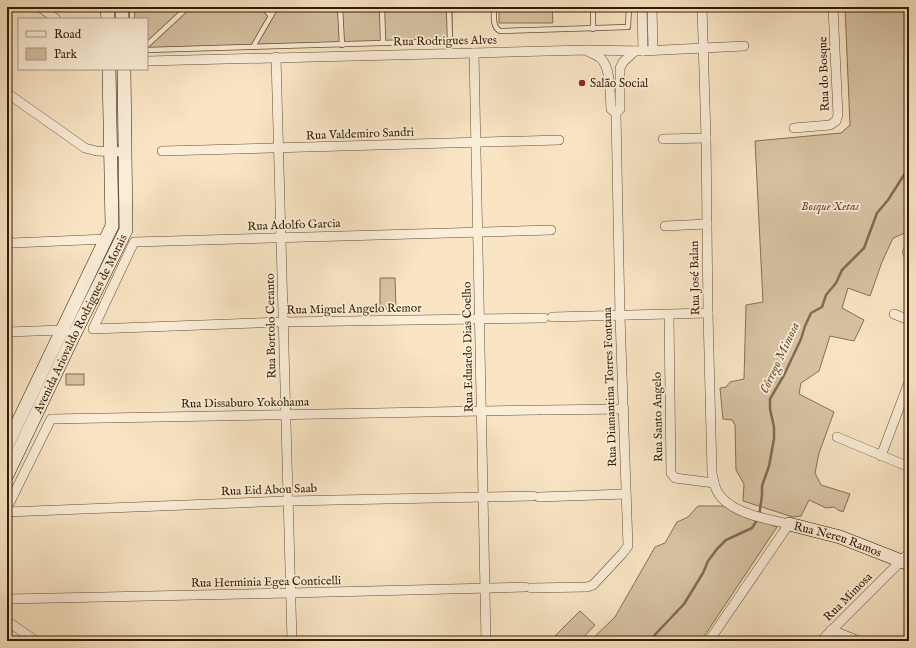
<svg xmlns="http://www.w3.org/2000/svg" width="916" height="648" font-family="'IM FELL English',serif">
<style>
.green{fill:#d7c3a3;stroke:#856f52}
.lines{fill:none;stroke-linecap:round;stroke-linejoin:round}
.stream{stroke:#826b4f;stroke-width:2.5}
.lane-casing{stroke:#644e32;stroke-width:6}
.street-casing{stroke:#644e32;stroke-width:10}
.secondary-casing{stroke:#331b02;stroke-width:14}
.lane{stroke:#fbeed9;stroke-width:4.5}
.street{stroke:#fbeed9;stroke-width:9}
.secondary{stroke:#fbeed9;stroke-width:13}
.poi-dot{fill:#8f2418;stroke:#fbeed9;stroke-width:1.5}
.labels{text-anchor:middle;dominant-baseline:central;stroke-width:3.5;stroke-linejoin:round;paint-order:stroke}
.street-label{font-size:12px;fill:#331b02;stroke:#fbeed9}
.poi-label{font-size:12px;fill:#331b02;stroke:#fbeed9;text-anchor:start}
.park-label{font-size:12px;font-style:italic;fill:#644d32;stroke:#fbeed9}
.water-label{font-size:13px;font-style:italic;fill:#675035;stroke:#fbeed9}
</style>
<rect width="100%" height="100%" fill="#f9e5c4"/>
<filter id="stains"><feTurbulence type="fractalNoise" baseFrequency=".005" numOctaves="4"/><feColorMatrix values="0 0 0 0 .2 0 0 0 0 .09 0 0 0 0 .02 0 0 0 .5 -.17"/></filter>
<radialGradient id="worn" r=".72"><stop offset=".6" stop-color="#630" stop-opacity="0"/><stop offset="1" stop-color="#630" stop-opacity=".3"/></radialGradient>
<g class="green">
<polygon points="129,7 452,7 452,42 147,51 147,19 130,19"/>
<polygon points="499,7 552,7 553,23 499,23"/>
<polygon points="845,7 909,7 909,235 905,233 893,238 882,262 870,296 848,288 842,308 864,320 854,341 830,336 819,371 801,383 799,394 834,412 819,453 815,473 821,485 850,494 843,512 838,510 834,507 826,508 809,500 801,516 793,517 743,501 744,484 736,470 735,425 732,420 723,419 720,388 726,387 730,382 744,379 746,305 763,302 755,141 841,133 850,125"/>
<polygon points="114,69 119,69 120,145 115,145"/>
<polygon points="118,157 120,158 121,229 74,324 69,327 116,228 117,158"/>
<polygon points="380,278 395,278 396,309 380,309"/>
<rect x="66" y="374" width="18" height="11"/>
<polygon points="698,506 723,506 777,527 701,641 590,641 615,617 655,547 665,543 677,522 688,517"/>
<polygon points="580,611 595,625 580,641 560,641 555,636"/>
</g>
<g class="lines">
<polyline class="stream" points="649,641 684,604 703,573 708,561 717,549 726,540 752,528 759,517 762,495 762,486 769,466 774,439 774,427 770,409 770,399 784,375 801,339 805,326 811,313 822,307 826,295 836,283 842,270 864,248 877,213 888,200 909,167"/>
<defs>
<g id="lane">
<polyline points="132,7 132,19"/>
<polyline points="263,7 271,16"/>
<polyline points="340,7 342,45"/>
<polyline points="382,7 383,43"/>
<path d="M494 7C494 15 492 27 500 31L628 27 629 7"/>
<polyline points="593,7 593,29"/>
<polyline points="147,45 188,7"/>
<polyline points="253,47 276,7"/>
<polyline points="147,50 450,41 449,7"/>
</g>
<g id="street">
<polyline points="40,7 56,19"/>
<polyline points="642,7 643,51"/>
<polyline points="652,7 653,50"/>
<path d="M702 7 706 138 708 313 712 473C713 479 714 485 717 491 728 513 767 519 789 524L709 641"/>
<path d="M589 52C594 54 600 56 603 61 611 72 610 96 611 109L616 113"/>
<polyline points="474,53 486,641"/>
<polyline points="276,57 292,641"/>
<polyline points="147,61 474,53 586,50 643,51 744,46"/>
<polyline points="7,93 85,148 96,151 124,152"/>
<polyline points="794,128 830,125 836,121 838,115 833,7"/>
<polyline points="663,139 706,138"/>
<polyline points="162,151 559,140"/>
<polyline points="665,226 707,224"/>
<polyline points="7,239 12,243 107,239"/>
<polyline points="907,252 909,253"/>
<polyline points="894,314 909,320"/>
<polyline points="669,315 671,473 675,478 714,483"/>
<polyline points="552,317 708,313"/>
<polyline points="544,318 283,322 93,329 134,242 551,230"/>
<polyline points="7,332 63,330 65,331"/>
<polyline points="544,410 624,409"/>
<polyline points="837,437 909,467"/>
<polyline points="881,456 909,382"/>
<polyline points="539,497 626,494"/>
<polyline points="7,508 51,419 539,410"/>
<polyline points="7,512 288,501 533,496"/>
<polyline points="531,588 587,587 593,585 622,554 628,546 620,316 616,113 620,109 620,68 623,62 635,51"/>
<polyline points="7,599 290,593 525,587"/>
<polyline points="7,621 36,641"/>
<polyline points="831,630 859,641"/>
<polyline points="821,641 909,553"/>
</g>
<g id="secondary">
<polyline points="107,7 108,19"/>
<polyline points="122,7 122,19"/>
<polyline points="7,445 112,226 109,69"/>
<path id="s1" d="M7 475 74 335 126 230 124 69"/>
<path id="s2" d="M789 524 840 537 909 564"/>
</g>
</defs>
<use href="#lane" class="lane-casing"/>
<use href="#street" class="street-casing"/>
<use href="#secondary" class="secondary-casing"/>
<use href="#lane" class="lane"/>
<use href="#street" class="street"/>
<use href="#secondary" class="secondary"/>
</g>
<circle class="poi-dot" cx="582" cy="83" r="4"/>
<g class="labels">
<g class="street-label">
<text transform="translate(445 41) rotate(-1)">Rua Rodrigues Alves</text>
<text transform="translate(824 74) rotate(-92)">Rua do Bosque</text>
<text transform="translate(360 134) rotate(-2)">Rua Valdemiro Sandri</text>
<text transform="translate(294 225) rotate(-2)">Rua Adolfo Garcia</text>
<text transform="translate(695 278) rotate(-91)">Rua José Balan</text>
<text transform="translate(354 309) rotate(-1)">Rua Miguel Angelo Remor</text>
<text stroke="none"><textPath href="#s1" startOffset="168">Avenida Ariovaldo Rodrigues de Morais</textPath></text>
<text transform="translate(271 326) rotate(-91)">Rua Bortolo Ceranto</text>
<text transform="translate(468 347) rotate(-91)">Rua Eduardo Dias Coelho</text>
<text transform="translate(610 387) rotate(-92)">Rua Diamantina Torres Fontana</text>
<text transform="translate(245 403) rotate(-1)">Rua Dissaburo Yokohama</text>
<text transform="translate(658 417) rotate(-91)">Rua Santo Angelo</text>
<text transform="translate(269 490) rotate(-2)">Rua Eid Abou Saab</text>
<text stroke="none"><textPath href="#s2" startOffset="51">Rua Nereu Ramos</textPath></text>
<text transform="translate(266 582) rotate(-1)">Rua Herminia Egea Conticelli</text>
<text transform="translate(848 597) rotate(-45)">Rua Mimosa</text>
</g>
<g class="poi-label">
<text x="590" y="83">Salão Social</text>
</g>
<g class="park-label">
<text x="830" y="206">Bosque Xetas</text>
</g>
<g class="water-label">
<text transform="translate(780 358) rotate(-65)">Córrego Mimosa</text>
</g>
</g>
<rect width="916" height="648" fill="none" stroke="#f9e5c4" stroke-width="24"/>
<rect x="8" y="8" width="900" height="632" fill="none" stroke="#331b02" stroke-width="2"/>
<rect x="12" y="12" width="892" height="624" fill="none" stroke="#331b02"/>
<rect x="18" y="18" width="130" height="52" fill="#fbeed9" stroke="#ab9a83"/>
<rect x="26" y="31" width="20" height="6" fill="#fbeed9" stroke="#ab9a83"/>
<text x="54" y="38" font-size="12" fill="#331b02">Road</text>
<rect x="26" y="48" width="20" height="12" fill="#d7c3a3" stroke="#ab9a83"/>
<text x="54" y="58" font-size="12" fill="#331b02">Park</text>
<rect width="100%" height="100%" filter="url(#stains)"/>
<rect width="100%" height="100%" fill="url(#worn)"/>
</svg>
